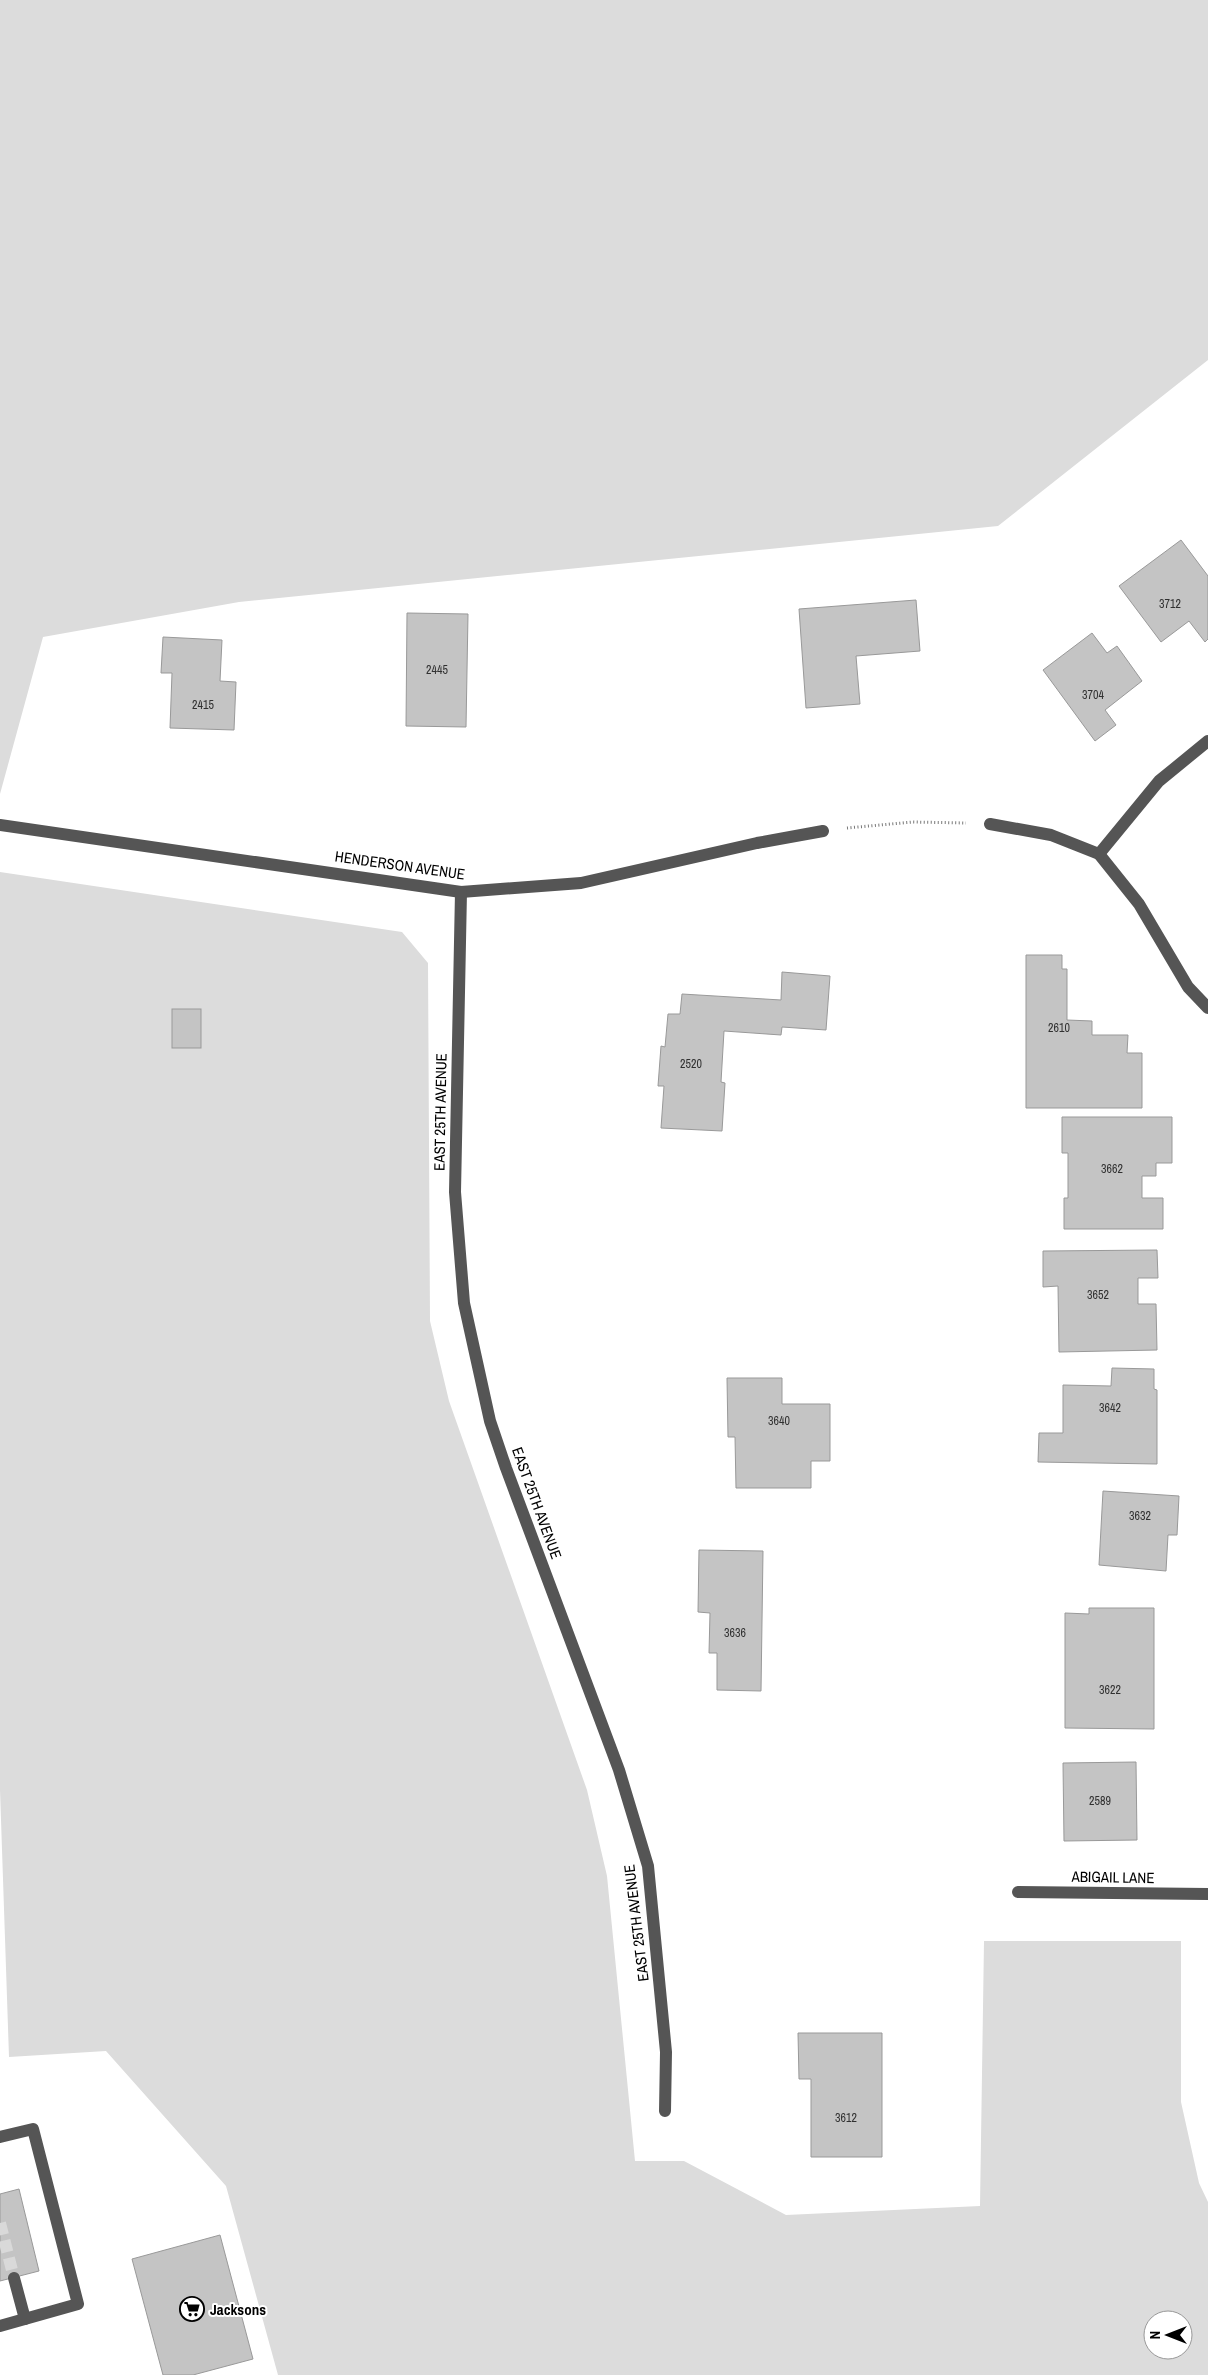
<svg xmlns="http://www.w3.org/2000/svg" width="1208" height="2375" font-family="'Archivo Narrow',sans-serif">
<style>
.green{fill:#dcdcdc;fill-rule:evenodd}
.building{fill:#c4c4c4;stroke:#999}
.lines{fill:none;stroke-linecap:round;stroke-linejoin:round}
.minor-tunnel{stroke:#d9d9d9;stroke-width:12;stroke-dasharray:12 6;stroke-linecap:butt}
.path{stroke:#777;stroke-width:3;stroke-dasharray:1 2.5;stroke-linecap:butt}
.minor{stroke:#555;stroke-width:12}
.labels{text-anchor:middle;dominant-baseline:central;stroke-width:4;stroke-linejoin:round;paint-order:stroke}
.number-label{font-size:12px;fill:#313131}
.street-label{font-size:15px;fill:#000;stroke:#fff}
.poi-label{font-size:15px;font-weight:bold;fill:#000;stroke:#fff;text-anchor:start}
</style>
<rect width="100%" height="100%" fill="#fff"/>
<g class="green">
<polygon points="0,0 1208,0 1208,360 998,526 239,602 43,637 0,794"/>
<path d="M0 872 402 932 428 963 430 1321 449 1401 587 1790 607 1876 635 2161H684L786 2215 980 2206 984 1941H1181V2102L1199 2183 1208 2202V2375H278L226 2186 106 2051 9 2057 0 1790ZM1153 2320H1183V2350H1153Z"/>
</g>
<g class="building">
<polygon points="1181,540 1208,576 1208,639 1205,642 1189,621 1161,642 1119,586"/>
<polygon points="916,600 920,651 856,656 860,704 806,708 799,609"/>
<polygon points="407,613 468,614 466,727 406,726"/>
<polygon points="1092,633 1107,653 1117,646 1142,681 1105,710 1116,725 1095,741 1043,670"/>
<polygon points="163,637 222,640 220,681 236,682 234,730 170,728 172,673 161,673"/>
<polygon points="1026,955 1062,955 1062,969 1067,969 1067,1020 1092,1021 1092,1035 1128,1035 1127,1053 1142,1053 1142,1108 1026,1108"/>
<polygon points="782,972 830,976 826,1030 782,1027 781,1035 724,1031 721,1082 725,1083 722,1131 661,1128 664,1086 658,1086 661,1046 665,1047 668,1014 680,1014 682,994 781,1000"/>
<rect x="172" y="1009" width="29" height="39"/>
<polygon points="1062,1117 1172,1117 1172,1163 1156,1163 1156,1176 1142,1176 1142,1198 1163,1198 1163,1229 1064,1229 1064,1198 1068,1198 1068,1153 1062,1153"/>
<polygon points="1157,1250 1158,1278 1138,1278 1138,1304 1156,1304 1157,1350 1059,1352 1058,1286 1043,1287 1043,1251"/>
<polygon points="1112,1368 1154,1369 1154,1389 1157,1390 1157,1464 1038,1462 1039,1433 1063,1433 1063,1385 1111,1386"/>
<polygon points="727,1378 782,1378 782,1404 830,1404 830,1461 811,1461 811,1488 736,1488 735,1437 728,1437"/>
<polygon points="1103,1491 1179,1496 1177,1535 1168,1535 1166,1571 1099,1565"/>
<polygon points="699,1550 763,1551 761,1691 717,1690 717,1653 709,1653 710,1613 698,1612"/>
<polygon points="1089,1608 1154,1608 1154,1729 1065,1728 1065,1613 1089,1614"/>
<polygon points="1136,1762 1137,1840 1064,1841 1063,1763"/>
<polygon points="798,2033 882,2033 882,2157 811,2157 811,2079 799,2079"/>
<polygon points="19,2189 39,2271 0,2281 0,2194"/>
<polygon points="220,2235 253,2359 193,2375 163,2375 132,2259"/>
</g>
<g class="lines">
<polyline class="minor-tunnel" points="0,2223 14,2278"/>
<polyline class="path" points="847,828 913,822 966,823"/>
<g class="minor">
<polyline points="990,824 1051,835 1099,854 1139,904 1188,987 1208,1008"/>
<polyline points="0,825 461,892 581,883 757,843 823,831"/>
<polyline points="1099,854 1159,781 1208,741"/>
<polyline points="461,892 455,1192 464,1303 490,1421 506,1468 619,1770 648,1866 666,2052 665,2111"/>
<polyline points="1018,1892 1208,1894"/>
<polyline points="0,2137 33,2129 78,2304 0,2326"/>
<polyline points="14,2278 25,2319"/>
</g>
</g>
<defs>
<symbol id="supermarket-ring" viewBox="-11 -11 22 22"><circle r="9.5" fill="#fff" stroke="#000" stroke-width="1.5"/><path d="M-6-5.5h2.5l.6 2H6L4.5 2H-2.5L-4.4-4H-6ZM-1.5 3.2a1.3 1.3 0 1 0 .1 0ZM3 3.2a1.3 1.3 0 1 0 .1 0Z" fill="#000"/></symbol>
</defs>
<g fill-rule="evenodd">
<use href="#supermarket-ring" x="178" y="2295" width="28" height="28"/>
</g>
<g class="labels">
<g class="number-label">
<text x="1170" y="604">3712</text>
<text x="437" y="670">2445</text>
<text x="1093" y="695">3704</text>
<text x="203" y="705">2415</text>
<text x="1059" y="1028">2610</text>
<text x="691" y="1064">2520</text>
<text x="1112" y="1169">3662</text>
<text x="1098" y="1295">3652</text>
<text x="1110" y="1408">3642</text>
<text x="779" y="1421">3640</text>
<text x="1140" y="1516">3632</text>
<text x="735" y="1633">3636</text>
<text x="1110" y="1690">3622</text>
<text x="1100" y="1801">2589</text>
<text x="846" y="2118">3612</text>
</g>
<g class="street-label">
<text transform="translate(400 865) rotate(8)">HENDERSON AVENUE</text>
<text transform="translate(440 1112) rotate(-89)">EAST 25TH AVENUE</text>
<text transform="translate(537 1503) rotate(70)">EAST 25TH AVENUE</text>
<text transform="translate(1113 1877) rotate(1)">ABIGAIL LANE</text>
<text transform="translate(636 1923) rotate(-97)">EAST 25TH AVENUE</text>
</g>
<g class="poi-label">
<text x="210" y="2309">Jacksons</text>
</g>
</g>
<g transform="translate(1168 2335) rotate(270)"><circle r="24" fill="#ffffff" stroke="#999999"/>
<path d="M0-4L9 19L0 12L-9 19Z" fill="#000000"/>
<text y="-8" font-size="14" font-weight="bold" text-anchor="middle" fill="#000000">N</text>
</g>
</svg>
